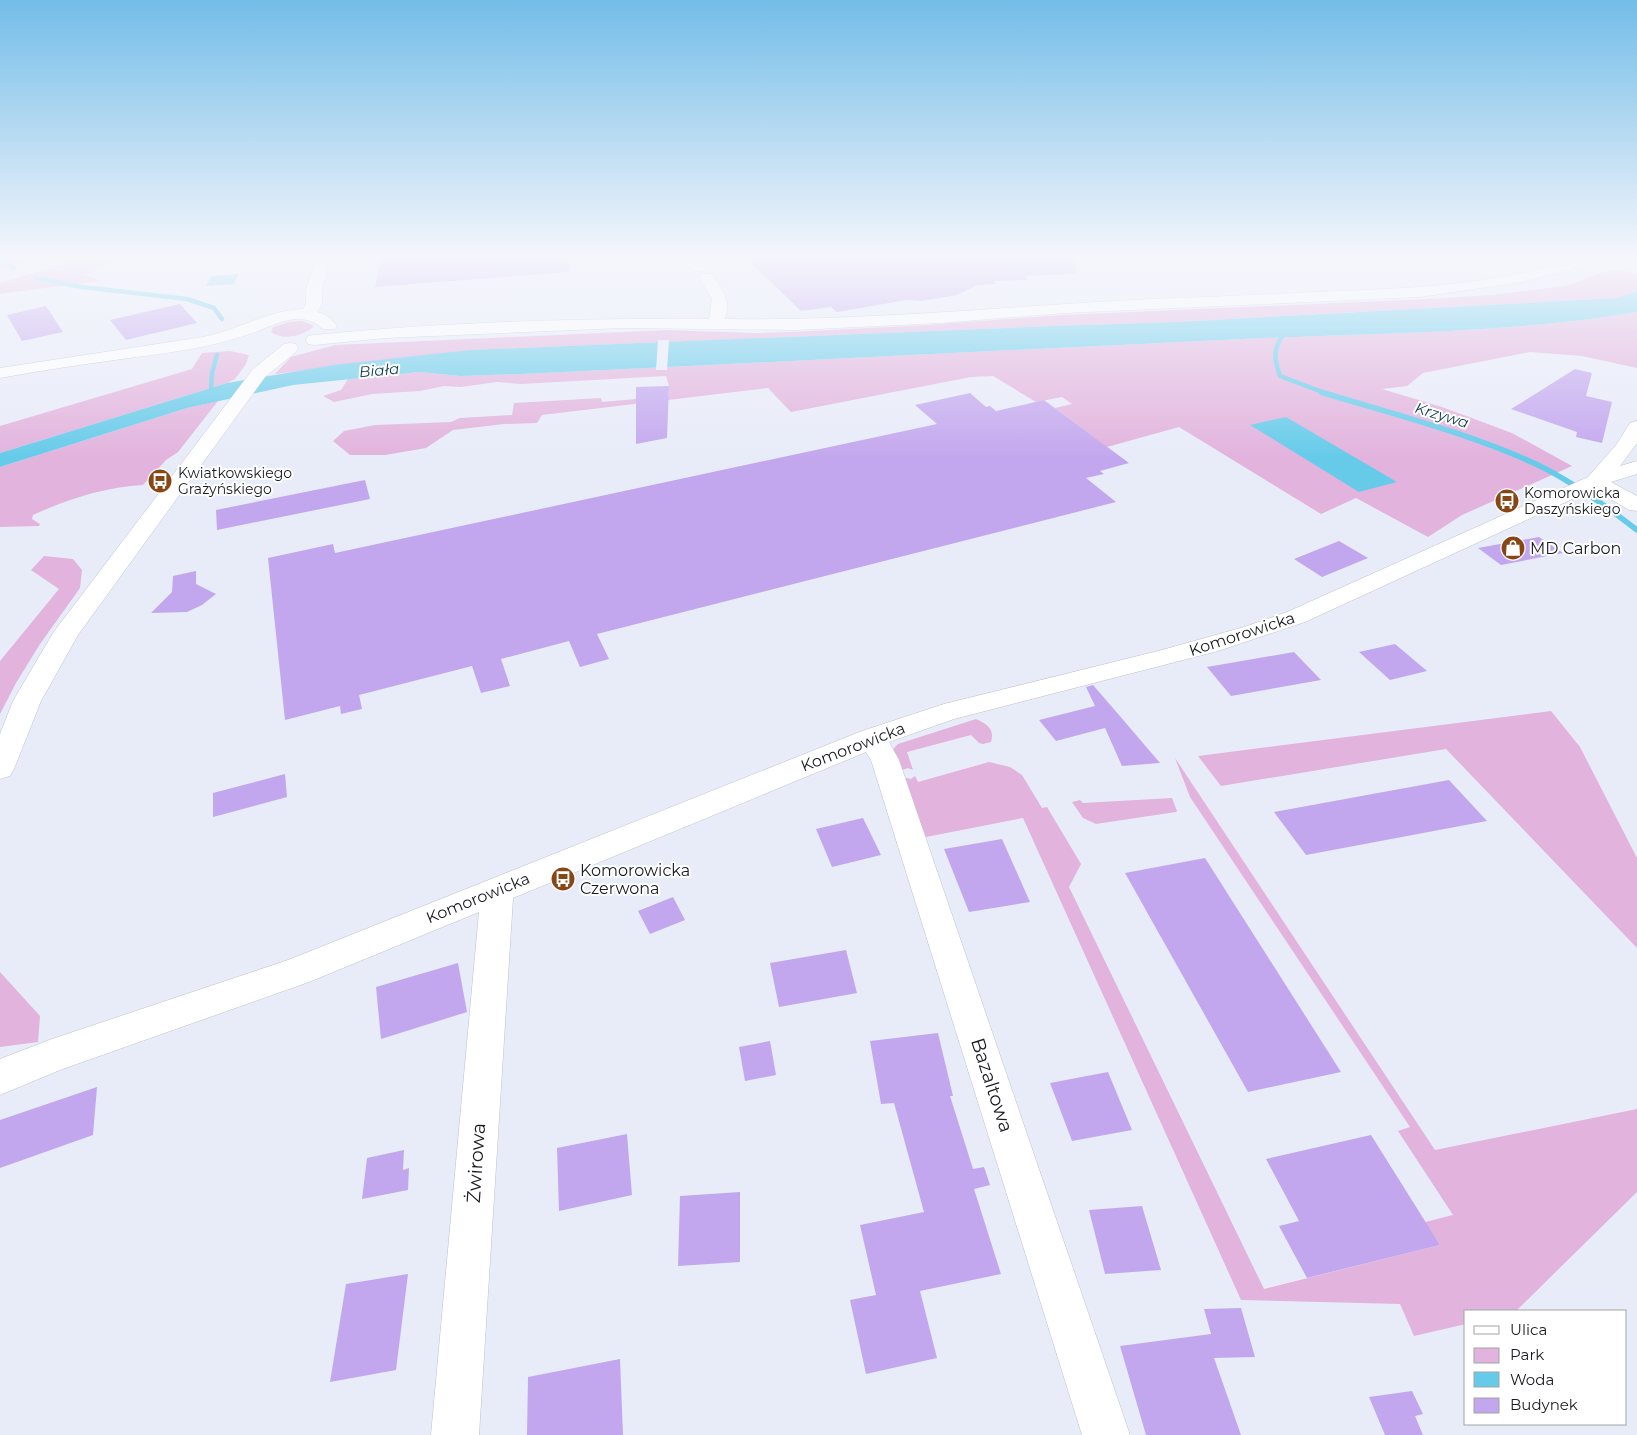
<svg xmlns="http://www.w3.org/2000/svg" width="1637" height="1435" font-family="Montserrat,sans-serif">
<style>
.green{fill:#e2b3dd}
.water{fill:#65cbe9}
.pier{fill:#e8ecf9}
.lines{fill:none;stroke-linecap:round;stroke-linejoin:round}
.stream-far1{stroke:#65cbe9;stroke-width:4.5}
.stream{stroke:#65cbe9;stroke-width:5.5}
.building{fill:#c3a7ee}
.minor-casing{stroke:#bec1ce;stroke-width:1}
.minor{fill:#fff;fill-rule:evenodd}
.labels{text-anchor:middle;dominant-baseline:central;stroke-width:4;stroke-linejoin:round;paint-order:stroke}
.far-poi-label{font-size:14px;fill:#1a1b20;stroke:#fff;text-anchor:start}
.far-water-label{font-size:15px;font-style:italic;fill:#0a3a46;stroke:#fff}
.poi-label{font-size:16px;fill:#1a1b20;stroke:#fff;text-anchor:start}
.street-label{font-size:16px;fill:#1a1b20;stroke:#fff}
.near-street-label{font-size:19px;fill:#1a1b20;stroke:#fff}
</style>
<rect width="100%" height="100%" fill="#e8ecf9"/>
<g class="green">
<polygon points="0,257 44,257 0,270"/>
<polygon points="88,257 126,257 85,275 99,281 0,294 0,283"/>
<polygon points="1615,268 1637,274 1637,291 1616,298 1175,322 1052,326 470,350 275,374 291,357 335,345 666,330 753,333 791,332 926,325 1062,315 1427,299 1492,295 1565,286"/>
<path d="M1637 312V368L1582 356 1530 352 1423 373 1407 386 1382 389 1442 407 1512 433 1572 466 1462 515 1428 537 1356 498 1321 514 1179 427 1107 447 1055 408 1072 404 1062 397 1036 402 993 376 971 377 791 412 768 388 542 415 537 423 504 424 453 430 426 448 385 455H350L333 441 344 431 375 425 451 422 460 418 512 415 514 403 601 398 602 402 669 396V386L666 376 521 384 497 382 461 387 444 386 420 391 372 394 334 402 323 396 341 390 348 379 419 372 460 376 521 374C755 363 989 351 1223 340 1361 333 1500 335 1637 312Z"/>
<path d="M289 322 302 321 313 325V327C303 336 282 341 271 332L273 327Z"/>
<polygon points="230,351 249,355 246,364 235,379 227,383 0,453 0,426 192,369 202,353"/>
<path d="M218 401 178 452 166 460 143 485C106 487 67 499 33 515L32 519 40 524 39 526 0 527V467L187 408Z"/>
<polygon points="44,556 73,559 82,570 80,588 40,644 16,683 0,714 0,661 59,589 31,570"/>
<polygon points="1551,711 1580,747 1637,858 1637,948 1446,749 1221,786 1198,756"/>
<path d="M976 719C987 724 995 729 991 742L983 744 979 743 971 735 907 752 913 770 908 768 902 770 893 755 894 748 898 744Z"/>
<polygon points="1175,758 1435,1150 1637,1109 1637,1192 1516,1311 1466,1311 1466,1324 1414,1336 1400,1304 1241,1300 1023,818 926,837 902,777 911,779 915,776 918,782 989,762 1010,767 1022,775 1042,808 1047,807 1081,864 1069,887 1264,1289 1440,1245 1425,1222 1453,1215 1398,1131 1410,1127 1190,797"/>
<polygon points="1172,798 1177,811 1176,812 1096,824 1083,818 1072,802 1080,800 1083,803"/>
<polygon points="0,972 40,1016 38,1042 0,1047"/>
</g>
<g class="water">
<polygon points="239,274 234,284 206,286 211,276"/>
<path d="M1637 291V312C1500 335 1361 333 1223 340 989 351 755 363 521 374L460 376 419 372 293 385 187 408 0 467V453L227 383 334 365 469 350 1052 326 1175 322 1616 298Z"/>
<polygon points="1286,417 1397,482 1359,492 1250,425"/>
</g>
<polygon class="pier" points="658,340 669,340 667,370 656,370"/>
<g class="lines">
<g class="stream-far1">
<polyline points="0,259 14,268"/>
<polyline points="36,278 82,287 187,299 214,308 222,319"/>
<path d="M1287 330C1273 346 1273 357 1280 376L1325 393"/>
<polyline points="211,393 212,373 217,355"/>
</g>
<g class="stream">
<path d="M1321 392C1393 414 1469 433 1538 465 1573 482 1606 506 1637 530"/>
<polyline points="211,397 211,392"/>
</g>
</g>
<g class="building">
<polygon points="382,257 568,257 569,272 375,287"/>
<polygon points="745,257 1075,257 1076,274 1025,276 1028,280 994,281 996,284 977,285 957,295 922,301 907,300 837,312 831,307 801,311"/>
<polygon points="180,304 197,323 126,340 110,320"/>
<polygon points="46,306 63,332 22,341 7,315"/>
<polygon points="1575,369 1592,373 1586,396 1612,402 1602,443 1576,437 1577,432 1511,409"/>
<polygon points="669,386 667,438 636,444 636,387"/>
<polygon points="970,393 986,407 990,406 996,411 1044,400 1129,463 1100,471 1104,474 1086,478 1116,502 597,634 609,659 580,667 569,641 501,659 510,686 481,693 472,666 359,695 362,709 341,714 340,706 285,720 268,558 333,544 335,553 937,424 915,405"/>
<polygon points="365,480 370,499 217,530 216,510"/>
<polygon points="1539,537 1563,553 1501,565 1478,548"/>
<polygon points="1339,541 1368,558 1322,577 1294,559"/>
<polygon points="196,571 196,584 216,594 202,605 187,612 151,613 172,592 173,576"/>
<polygon points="1395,644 1427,671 1390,680 1359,652"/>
<polygon points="1294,652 1321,680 1231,696 1207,667"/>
<polygon points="1093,685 1119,715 1160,763 1122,766 1105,728 1056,741 1039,720 1095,706 1086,687"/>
<polygon points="285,774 287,797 213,817 213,793"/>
<polygon points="1449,780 1487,821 1306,855 1274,812"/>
<polygon points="863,818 881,855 832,867 816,829"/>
<polygon points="1002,839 1030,902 969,912 944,849"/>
<polygon points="1205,858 1341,1072 1248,1092 1125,873"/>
<polygon points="673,897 685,920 650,934 638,911"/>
<polygon points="846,950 857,993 779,1007 770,963"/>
<polygon points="458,963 467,1012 381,1039 376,987"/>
<polygon points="938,1033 953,1096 950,1096 973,1169 984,1167 990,1185 974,1189 1001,1274 920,1291 937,1358 866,1374 850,1300 876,1295 860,1225 924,1212 894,1103 881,1104 870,1041"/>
<polygon points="770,1041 776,1075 745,1081 739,1047"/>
<polygon points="1108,1072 1132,1130 1072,1141 1050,1083"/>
<polygon points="97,1087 93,1135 0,1168 0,1120"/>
<polygon points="627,1134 632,1195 559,1211 557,1148"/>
<polygon points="1371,1135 1440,1245 1307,1278 1279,1226 1299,1221 1266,1159"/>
<polygon points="404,1150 403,1170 409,1168 408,1190 362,1199 367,1158"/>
<polygon points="740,1192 740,1262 678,1266 680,1196"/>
<polygon points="1142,1206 1161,1270 1105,1274 1089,1210"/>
<polygon points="408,1274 396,1370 330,1382 346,1284"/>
<polygon points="1241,1308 1255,1357 1214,1358 1241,1435 1146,1435 1120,1346 1211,1334 1204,1309"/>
<polygon points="620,1359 623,1435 527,1435 528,1377"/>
<polygon points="1412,1391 1423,1414 1415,1416 1423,1435 1385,1435 1369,1397"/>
</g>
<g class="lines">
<defs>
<g id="minor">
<path d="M316 257H330L322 290V304L317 312C325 314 332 319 337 326L335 329H323C303 312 286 320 263 329 220 346 175 352 129 358 86 364 43 370 0 378V368L203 337C236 331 268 310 303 309L306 304V290Z"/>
<path d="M681 257H696L705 268 703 271C692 274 687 265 681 257Z"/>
<path d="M1580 257H1600L1598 260 1570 270 1521 282 1420 297 1065 313 941 323 796 330 622 328 386 338 314 345 308 344 306 340 308 336 314 335C445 322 577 318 709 319L712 299 699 277 701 274H711C723 289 731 300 725 319 868 321 1009 306 1152 299 1214 297 1275 294 1337 291 1418 288 1503 284 1580 257Z"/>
<polygon points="290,343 296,344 298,348 296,352 265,377 78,635 41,701 14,769 10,776 0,779 0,734 13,701 53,633 253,369 284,344"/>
<polygon points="1637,421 1637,443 1620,466 1637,461 1637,474 1611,482 1637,496 1637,511 1629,510 1594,489 1305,622 1218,651 954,719 889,742 899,760 1130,1435 1082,1435 871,760 866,752 513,898 479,1435 431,1435 479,912 309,982 60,1070 0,1095 0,1059 52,1039 288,960 862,731 944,704 1162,650 1244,627 1287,612 1588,477 1616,445 1630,423"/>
</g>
</defs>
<use href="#minor" class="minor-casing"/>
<use href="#minor" class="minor"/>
</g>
<linearGradient id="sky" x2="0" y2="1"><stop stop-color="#73bde8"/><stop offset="0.56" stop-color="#f5f6fc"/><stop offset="1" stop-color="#f5f6fc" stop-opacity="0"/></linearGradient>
<rect width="1637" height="458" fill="url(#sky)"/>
<defs>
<symbol id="bus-disc" viewBox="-11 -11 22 22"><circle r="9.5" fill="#884614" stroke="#fff"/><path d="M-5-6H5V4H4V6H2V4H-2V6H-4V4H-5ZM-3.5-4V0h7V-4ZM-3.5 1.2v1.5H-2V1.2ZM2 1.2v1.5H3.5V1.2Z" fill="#fff"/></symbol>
<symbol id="shop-disc" viewBox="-11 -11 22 22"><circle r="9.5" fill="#884614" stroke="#fff"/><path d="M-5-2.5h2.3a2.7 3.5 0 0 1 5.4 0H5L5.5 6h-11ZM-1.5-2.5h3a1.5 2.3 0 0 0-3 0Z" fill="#fff"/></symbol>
</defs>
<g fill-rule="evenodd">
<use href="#bus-disc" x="146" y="467" width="28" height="28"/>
<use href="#bus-disc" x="1493" y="487" width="28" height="28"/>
<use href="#shop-disc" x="1499" y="534" width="28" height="28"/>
<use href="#bus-disc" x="549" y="865" width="28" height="28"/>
</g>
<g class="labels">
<g class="far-poi-label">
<text x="178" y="473">Kwiatkowskiego<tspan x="178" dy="16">Grażyńskiego</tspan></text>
<text x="1524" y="493">Komorowicka<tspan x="1524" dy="16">Daszyńskiego</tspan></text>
</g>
<g class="far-water-label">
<text transform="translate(379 370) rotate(-5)">Biała</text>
<text transform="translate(1442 415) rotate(17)">Krzywa</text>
</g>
<g class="poi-label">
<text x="1530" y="548">MD Carbon</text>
<text x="580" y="870">Komorowicka<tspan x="580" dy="18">Czerwona</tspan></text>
</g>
<g class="street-label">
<text transform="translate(1242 634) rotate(-18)">Komorowicka</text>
<text transform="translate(853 747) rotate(-21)">Komorowicka</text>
<text transform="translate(478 898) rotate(-22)">Komorowicka</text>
</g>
<g class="near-street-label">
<text transform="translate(992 1085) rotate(72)">Bazaltowa</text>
<text transform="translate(476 1163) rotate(-86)">Żwirowa</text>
</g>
</g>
<rect x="1464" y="1310" width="162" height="115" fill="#ffffff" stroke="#a3a4a6"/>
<rect x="1474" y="1326" width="25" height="8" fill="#ffffff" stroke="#a3a4a6"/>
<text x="1510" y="1335" font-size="15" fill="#1a1b20">Ulica</text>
<rect x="1474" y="1348" width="25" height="15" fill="#e2b3dd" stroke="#a3a4a6"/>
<text x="1510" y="1360" font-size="15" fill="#1a1b20">Park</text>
<rect x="1474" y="1372" width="25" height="15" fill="#65cbe9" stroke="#a3a4a6"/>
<text x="1510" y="1385" font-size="15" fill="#1a1b20">Woda</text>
<rect x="1474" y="1398" width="25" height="15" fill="#c3a7ee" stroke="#a3a4a6"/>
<text x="1510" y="1410" font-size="15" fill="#1a1b20">Budynek</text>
</svg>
